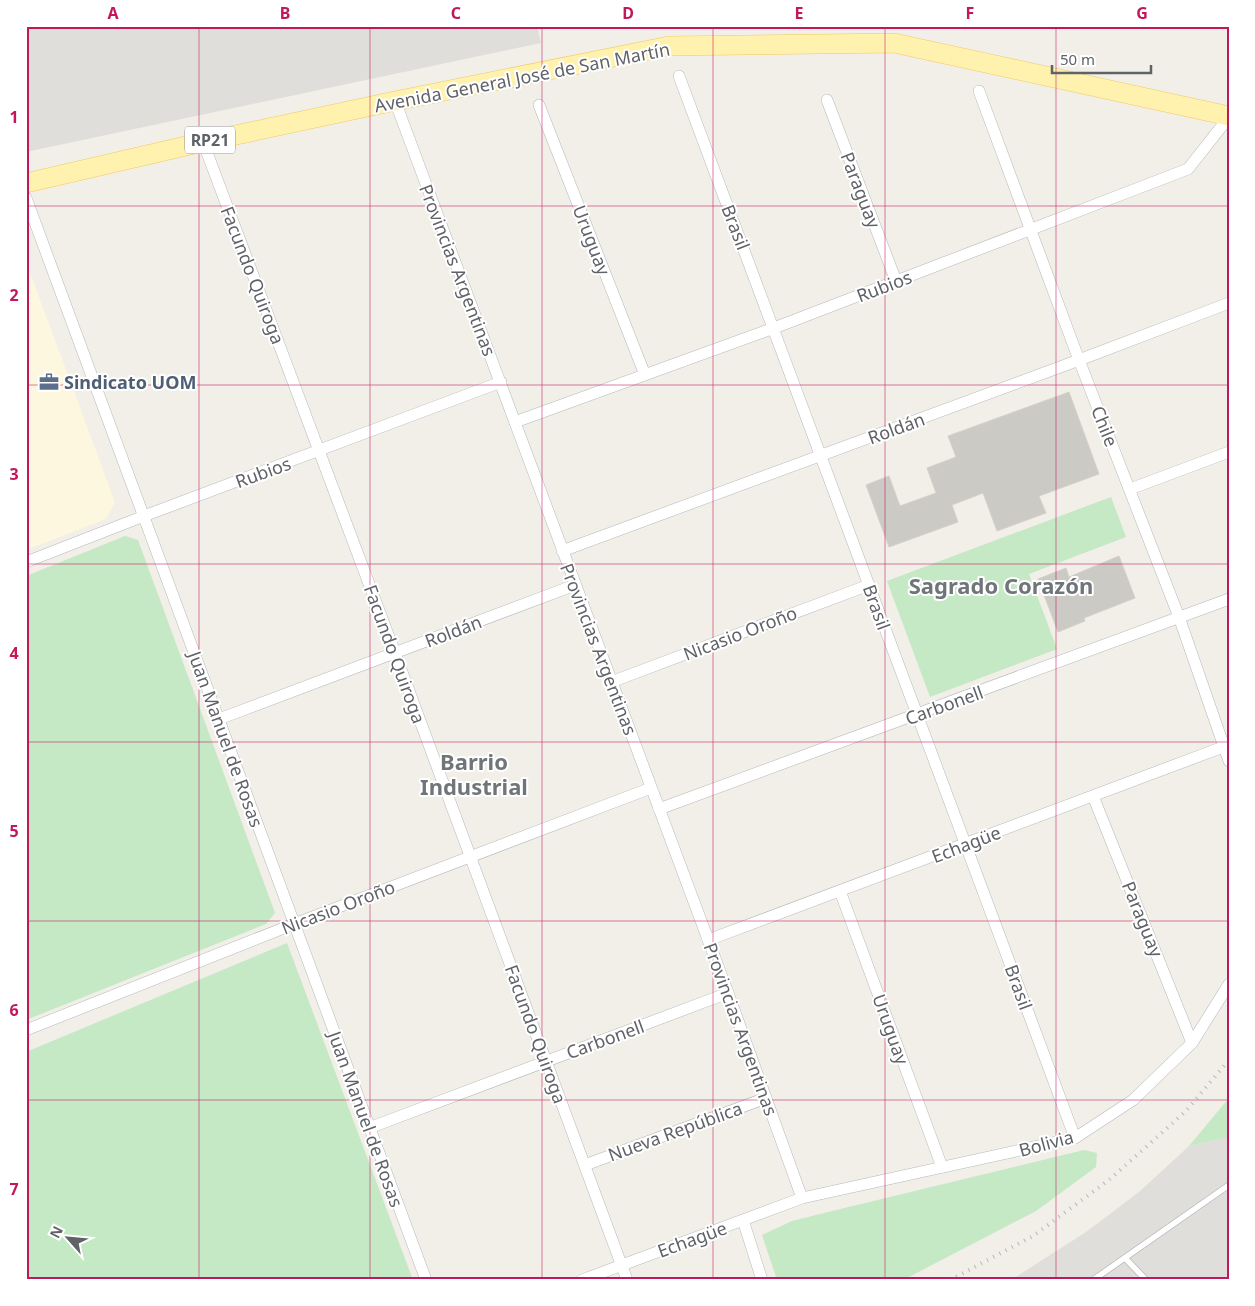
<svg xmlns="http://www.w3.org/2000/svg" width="1255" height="1306" font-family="'Noto Sans',sans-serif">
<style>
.commercial{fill:#fef7e0}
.industrial{fill:#e0deda}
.green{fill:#c5e8c5}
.building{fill:#cccac5;stroke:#d6d1c6}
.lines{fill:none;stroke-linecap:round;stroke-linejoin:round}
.lane-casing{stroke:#b5b8bc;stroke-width:7}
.street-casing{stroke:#b5b8bc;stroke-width:12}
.primary-casing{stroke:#f2c960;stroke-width:20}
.lane{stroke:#fff;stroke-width:5.5}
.street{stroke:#fff;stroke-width:11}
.primary{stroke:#fff2af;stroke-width:19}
.rail{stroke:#b6b7b8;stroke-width:4;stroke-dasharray:1 6;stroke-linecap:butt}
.grid{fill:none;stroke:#c2185b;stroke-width:1;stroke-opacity:0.55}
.labels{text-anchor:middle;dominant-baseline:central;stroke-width:4;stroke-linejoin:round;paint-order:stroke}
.shield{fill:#fff;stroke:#8f9295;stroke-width:1}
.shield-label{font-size:16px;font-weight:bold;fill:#5f6368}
.street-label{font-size:18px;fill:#5f6368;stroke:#fff}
.service-label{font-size:18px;font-weight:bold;fill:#4e5e75;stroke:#fff;text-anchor:start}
.district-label{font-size:22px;font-weight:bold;fill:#70757a;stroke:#fff}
.neatline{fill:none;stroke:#c2185b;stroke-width:2}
.grid-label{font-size:16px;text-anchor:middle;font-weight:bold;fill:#c2185b}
</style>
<rect width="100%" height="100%" fill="#f1efe8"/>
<polygon class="commercial" points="26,262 115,502 106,519 26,550"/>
<g class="industrial">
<polygon points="26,26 537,26 541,43 26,152"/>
<polygon points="1229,1137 1229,1280 1011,1280 1086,1232 1139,1192 1189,1146"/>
</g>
<g class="green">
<polygon points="1111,497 1126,537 1029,574 1057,649 930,697 887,581"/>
<polygon points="125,536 138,540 275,913 266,924 26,1020 26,576"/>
<polygon points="287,943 413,1280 26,1280 26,1052"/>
<polygon points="1229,1098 1229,1137 1189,1146"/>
<polygon points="1084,1150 1097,1153 1096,1167 1036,1211 903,1280 777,1280 762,1235 792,1221 828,1212"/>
</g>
<g class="building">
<polygon points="1069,392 1099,474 1039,496 1046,513 997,531 983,493 952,505 958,522 889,547 866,485 889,476 900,506 936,493 927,468 956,457 948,436"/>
<polygon points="1119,556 1135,598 1084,618 1085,621 1058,632 1038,579 1066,568 1069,577"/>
</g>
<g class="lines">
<defs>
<g id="lane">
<polyline points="1125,1258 1146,1280"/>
<polyline points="1093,1280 1229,1185"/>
</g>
<g id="street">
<polyline points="679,76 1075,1138"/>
<polyline points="979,91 1079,360 1179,617 1229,761"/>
<polyline points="827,100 896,281"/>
<polyline points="395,101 728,993 802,1198"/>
<polyline points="539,105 645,375"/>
<polyline points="203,142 395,653 627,1280"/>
<polyline points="26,198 426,1280"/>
<polyline points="515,422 774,328 1188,169 1229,117"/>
<polyline points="1130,489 1229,452"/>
<polyline points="562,551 1079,360 1229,303"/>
<polyline points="26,562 144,516 501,382"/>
<polyline points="611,682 869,585"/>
<polyline points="219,719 575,585"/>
<polyline points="1093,796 1192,1043"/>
<polyline points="659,809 1229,599"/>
<polyline points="840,891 942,1167"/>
<polyline points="708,940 1223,747"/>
<polyline points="26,1030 294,924 651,788"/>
<polyline points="369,1128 728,993"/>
<polyline points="585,1165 766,1098"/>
<polyline points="743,1220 762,1280"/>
<polyline points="582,1280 802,1198 1075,1138 1133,1100 1192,1043 1229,984"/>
</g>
<polyline id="primary" points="26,183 203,142 395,101 669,46 894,43 1229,116"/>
</defs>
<use href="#lane" class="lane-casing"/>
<use href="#street" class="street-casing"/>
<use href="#primary" class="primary-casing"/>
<use href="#lane" class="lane"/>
<use href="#street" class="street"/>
<use href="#primary" class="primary"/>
<polyline class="rail" points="950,1280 1033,1236 1109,1180 1185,1112 1229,1060"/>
</g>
<path class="grid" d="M199 26V1280M370 26V1280M542 26V1280M713 26V1280M885 26V1280M1056 26V1280M26 206H1229M26 385H1229M26 564H1229M26 742H1229M26 921H1229M26 1100H1229"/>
<defs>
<symbol id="office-bare" viewBox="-9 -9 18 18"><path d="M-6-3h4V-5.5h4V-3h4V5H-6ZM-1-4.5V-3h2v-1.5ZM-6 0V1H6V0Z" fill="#5c6f8a" stroke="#fff" stroke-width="2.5" paint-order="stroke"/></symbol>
</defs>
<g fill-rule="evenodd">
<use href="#office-bare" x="35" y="368" width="28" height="28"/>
</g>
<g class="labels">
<rect class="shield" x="185" y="126.5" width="50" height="27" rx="4"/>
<g class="shield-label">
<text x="210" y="140">RP21</text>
</g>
<g class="street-label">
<text transform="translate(522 77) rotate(-11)">Avenida General José de San Martín</text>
<text transform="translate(861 190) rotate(69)">Paraguay</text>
<text transform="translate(736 227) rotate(69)">Brasil</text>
<text transform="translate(592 240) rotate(69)">Uruguay</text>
<text transform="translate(458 270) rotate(69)">Provincias Argentinas</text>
<text transform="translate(253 275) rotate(69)">Facundo Quiroga</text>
<text transform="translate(884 286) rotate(-21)">Rubios</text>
<text transform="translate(1105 426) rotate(68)">Chile</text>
<text transform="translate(896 428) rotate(-20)">Roldán</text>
<text transform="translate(263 472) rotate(-20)">Rubios</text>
<text transform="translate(877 607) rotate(70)">Brasil</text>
<text transform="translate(453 631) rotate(-21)">Roldán</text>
<text transform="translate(740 633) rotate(-21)">Nicasio Oroño</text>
<text transform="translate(599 649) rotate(69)">Provincias Argentinas</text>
<text transform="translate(395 654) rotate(70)">Facundo Quiroga</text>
<text transform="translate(944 705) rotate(-20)">Carbonell</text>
<text transform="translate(226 739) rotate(70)">Juan Manuel de Rosas</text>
<text transform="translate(966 844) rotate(-21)">Echagüe</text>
<text transform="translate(338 907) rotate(-21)">Nicasio Oroño</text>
<text transform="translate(1143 919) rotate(68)">Paraguay</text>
<text transform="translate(1019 987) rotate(70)">Brasil</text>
<text transform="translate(741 1029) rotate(70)">Provincias Argentinas</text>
<text transform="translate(891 1029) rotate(70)">Uruguay</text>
<text transform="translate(536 1034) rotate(70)">Facundo Quiroga</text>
<text transform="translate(605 1039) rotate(-20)">Carbonell</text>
<text transform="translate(366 1119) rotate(70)">Juan Manuel de Rosas</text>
<text transform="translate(675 1131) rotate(-20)">Nueva República</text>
<text transform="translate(1046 1143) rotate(-15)">Bolivia</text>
<text transform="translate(692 1239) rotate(-20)">Echagüe</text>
</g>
<g class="service-label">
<text x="64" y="382">Sindicato UOM</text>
</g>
<g class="district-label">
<text x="1001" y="585">Sagrado Corazón</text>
<text x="474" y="761">Barrio<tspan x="474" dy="25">Industrial</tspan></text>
</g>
</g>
<rect width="1255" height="1306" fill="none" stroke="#ffffff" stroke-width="55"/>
<g transform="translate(68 1238) rotate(297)" stroke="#ffffff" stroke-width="4" paint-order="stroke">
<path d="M0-4L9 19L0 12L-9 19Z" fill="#5f6368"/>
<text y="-8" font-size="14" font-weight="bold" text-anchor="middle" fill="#5f6368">N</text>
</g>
<path d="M1052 65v8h99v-8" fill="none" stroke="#5f6368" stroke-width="2.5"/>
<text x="1060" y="65" font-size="15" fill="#5f6368" stroke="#ffffff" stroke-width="4" paint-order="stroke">50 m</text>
<rect x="28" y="28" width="1200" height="1250" class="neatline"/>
<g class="grid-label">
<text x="113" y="19">A</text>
<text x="285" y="19">B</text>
<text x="456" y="19">C</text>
<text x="628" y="19">D</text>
<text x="799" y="19">E</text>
<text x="970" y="19">F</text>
<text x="1142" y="19">G</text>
<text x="14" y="123">1</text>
<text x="14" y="301">2</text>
<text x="14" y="480">3</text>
<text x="14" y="659">4</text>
<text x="14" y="837">5</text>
<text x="14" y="1016">6</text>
<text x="14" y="1195">7</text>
</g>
</svg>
